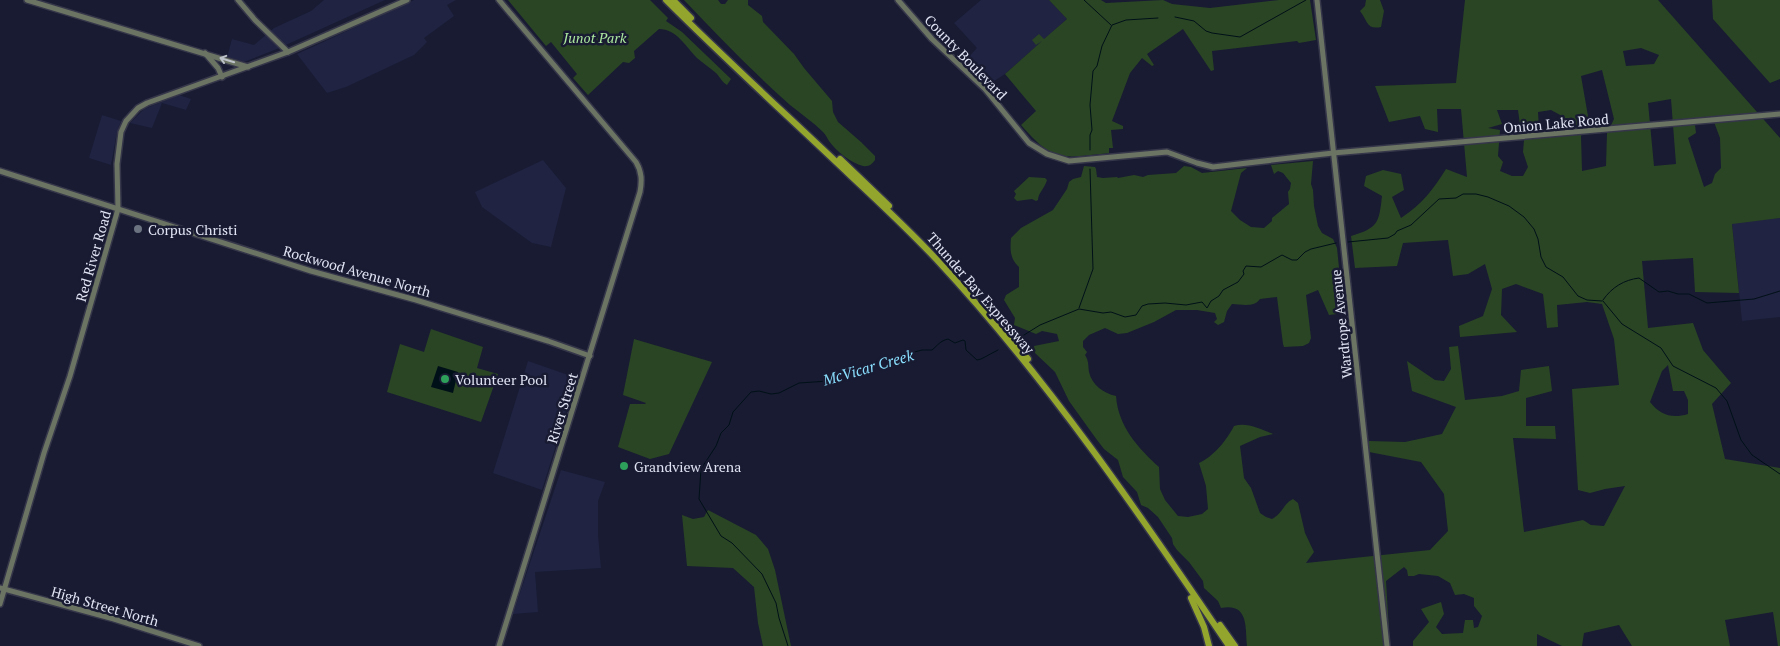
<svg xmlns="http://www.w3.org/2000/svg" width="1780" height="646" font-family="'PT Serif',serif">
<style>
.built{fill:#202341}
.green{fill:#2a4524;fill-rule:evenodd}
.water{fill:#001018}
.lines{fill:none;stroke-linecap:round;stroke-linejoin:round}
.stream{stroke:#001018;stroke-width:1}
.secondary-casing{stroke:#353649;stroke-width:8}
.highway-casing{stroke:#353649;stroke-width:9}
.secondary{stroke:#6b7363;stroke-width:5}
.highway{stroke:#94a52e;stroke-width:6}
.oneway{stroke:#bdc1c8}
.worship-dot{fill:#6b7280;stroke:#181b32;stroke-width:2}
.leisure-dot{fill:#2e9e5b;stroke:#181b32;stroke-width:2}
.labels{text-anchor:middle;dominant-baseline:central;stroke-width:5;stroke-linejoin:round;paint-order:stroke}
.park-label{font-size:14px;font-style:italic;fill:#ade99f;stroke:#181b32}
.street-label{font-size:14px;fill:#e0e3f3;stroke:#181b32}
.poi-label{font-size:14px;fill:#e0e3f3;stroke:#181b32;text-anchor:start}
.water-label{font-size:15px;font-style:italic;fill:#8adefd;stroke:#181b32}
</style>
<rect width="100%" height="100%" fill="#181b32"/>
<g class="built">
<polygon points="324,0 385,0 277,49 244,62 227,57 232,39 254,45 274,28 311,11"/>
<polygon points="414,0 456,0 447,5 454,16 424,38 427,42 414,55 346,87 327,93 297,54"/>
<polygon points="981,0 1049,0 1067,19 1005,74 988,85 964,62 977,48 954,23"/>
<polygon points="179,95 191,99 186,110 162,103 152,128 130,123 144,109"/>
<polygon points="102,115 121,121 117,132 111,165 89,158"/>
<polygon points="543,160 566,188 551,247 532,243 482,207 475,192"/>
<polygon points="1780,218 1780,317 1742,321 1732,223"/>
<polygon points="528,361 577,378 542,490 493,473"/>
<polygon points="561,470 605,482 598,501 598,535 601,568 535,572 538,612 513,614"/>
</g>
<g class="green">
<path d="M508 0H650L668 18 666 21 682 32 731 79 727 85C722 82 720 77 716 73 710 68 703 63 697 58 686 47 677 29 659 29L634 51 635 58 629 63 623 62 588 95 573 78 577 74 551 42 546 46Z"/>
<path d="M684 0H718L721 4H725L728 0H748V5L762 16 763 22 794 54 804 68 832 101 833 112 838 122 861 142 875 156V160C872 164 869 167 863 166 851 163 836 151 829 141 827 138 826 135 823 132 813 122 801 114 790 105 753 72 718 36 684 0Z"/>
<path d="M1049 0H1101L1106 3 1163 0 1172 4 1210 8 1279 0H1310L1316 40 1299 43 1297 41 1212 51 1214 70 1211 71 1183 29 1147 54 1154 65 1152 66 1142 58 1130 73 1112 121 1123 126V129L1111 130 1113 148H1109V153C1062 158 1054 163 1021 125L1036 111 1005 74 1042 41 1036 45 1032 40 1039 34 1044 39 1067 19Z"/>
<path d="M1366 0H1380L1384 11 1381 27C1366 30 1368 21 1360 11L1365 6Z"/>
<path d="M1465 0H1658L1780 138V218L1732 224 1739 293 1695 292 1693 258 1642 261 1648 328 1693 323 1703 350 1731 383 1712 404 1725 459 1780 468V646H1778L1773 612 1725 620 1730 646H1632L1619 625 1584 633 1582 646H1562L1537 634V646H1413V641L1429 622 1421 609 1441 602 1444 614 1436 627 1442 634 1463 633 1465 620H1473L1474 628 1478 627 1482 616 1474 606V598L1464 594 1455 595 1450 583 1438 576 1419 574 1414 576H1408L1407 570 1404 567 1386 581 1390 646H1247C1245 627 1249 603 1221 608L1218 601 1204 588 1203 581 1189 562 1177 550 1173 544 1172 538 1158 517 1148 508 1141 505 1137 492 1123 477 1118 460 1104 449 1097 440 1069 401 1055 372 1035 353 1034 346 1059 341 1057 334 1042 331 1036 334 1014 325 1015 318 1004 300 1006 295 1019 287V267C1010 259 1010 250 1011 238L1021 228 1053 210 1067 189 1069 182 1073 179 1081 177 1084 166 1095 167 1096 169 1097 177 1103 178 1117 177 1118 178 1134 175 1143 177 1148 175 1176 173 1184 166 1191 167 1202 173 1247 168 1241 173 1231 211 1240 220 1251 227 1264 228 1272 221V218L1289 204 1288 192 1290 189 1291 183 1283 173 1278 171 1274 174 1271 165 1313 161 1311 184 1313 190 1314 206 1318 226 1322 233 1333 239 1337 248 1343 307 1337 314 1329 315 1318 290 1306 295 1311 338 1309 343 1303 346 1284 347 1283 344 1277 297 1260 299C1254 308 1241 304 1232 304L1227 311 1224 322 1218 325 1214 322 1217 319 1215 313 1197 310H1176L1154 322 1127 333 1118 334 1105 328 1089 335 1083 341V347L1087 352 1085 355C1089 361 1088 365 1089 372 1092 385 1103 393 1116 396 1118 426 1138 448 1159 467L1160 489 1165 500 1178 516 1188 517 1202 514 1208 509 1206 486 1199 463C1213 457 1227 440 1234 426 1247 422 1260 429 1273 434L1260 437 1240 446 1244 478 1251 488 1260 513 1266 517 1272 519C1284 512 1283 504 1293 499L1298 503 1305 533 1314 552 1306 563 1430 550 1448 531 1444 494 1421 462 1369 452V441L1405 442 1442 434 1456 407 1412 391 1407 361 1435 380 1444 381 1451 369 1449 347 1458 346 1465 400 1502 396 1519 391 1521 370 1549 366 1552 391 1526 398V426H1555L1556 439 1513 438 1524 532 1583 520 1591 525 1604 526 1625 486 1605 489 1590 493 1578 490 1572 389 1619 385 1614 339 1602 304 1587 302 1557 305 1558 327 1547 328 1543 294 1516 284 1502 289 1501 315 1517 332 1460 337 1459 326 1483 316 1492 289 1485 264 1468 274 1453 276 1448 240 1403 243 1397 266 1355 268 1351 236C1378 228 1379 223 1382 196L1364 186 1366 176 1383 170 1401 174 1404 190 1392 197 1401 218C1422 204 1433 190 1446 169L1467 177 1461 109H1437L1438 132 1425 129 1420 116 1389 122 1375 86 1456 83ZM1641 48 1659 55 1654 64 1626 66 1623 51ZM1602 70 1614 119 1607 133 1606 166 1582 171 1581 136 1589 122 1581 76ZM1671 99 1676 164 1654 166 1648 103ZM1497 110H1518L1520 125 1506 130V134L1519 132 1524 140 1523 152 1528 167 1523 176H1512L1500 171 1503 162 1498 156 1500 130 1488 128 1502 124ZM1551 110 1562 116 1553 128 1539 129 1538 112ZM1714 122 1720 138 1721 168 1715 174 1712 183 1704 187 1688 138 1696 133 1695 125ZM1668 365 1673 391H1684L1688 400V414C1672 419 1660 415 1650 402L1662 371Z"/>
<polygon points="1712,0 1780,0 1780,79 1770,83 1713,19"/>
<path d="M1029 177 1045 178 1047 180C1045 188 1038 193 1038 200L1036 201 1032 199 1017 201 1014 198 1016 194 1014 191Z"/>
<polygon points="431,329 483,347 477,368 498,374 481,422 387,392 400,344 424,352"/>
<polygon points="634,339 712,362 669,454 650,459 618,447 630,404 645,404 646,403 623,395"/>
<polygon points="708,510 756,535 768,549 775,570 791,646 763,646 758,623 754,587 733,568 687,566 682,515 693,519 704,517"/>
</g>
<polygon class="water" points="438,366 458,372 453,393 431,387"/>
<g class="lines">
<g class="stream">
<polyline points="1084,0 1111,25"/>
<polyline points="1175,17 1194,21 1206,31 1212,33 1240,37 1306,0"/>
<polyline points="1090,150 1090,135 1092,130 1090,105 1093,71 1097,66 1102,46 1112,25 1126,20 1158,18"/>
<polyline points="1348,242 1388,238 1395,234 1397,231 1411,225 1439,199 1456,198 1463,194 1476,194 1488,197 1509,206 1524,217 1534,229 1538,239 1541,257 1546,267 1563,277 1578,296 1587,300 1602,301"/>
<path d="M1603 300C1612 287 1624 280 1639 278L1659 292 1668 291 1678 294H1689L1707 303 1754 299 1780 291"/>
<polyline points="1603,301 1622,324 1661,348 1673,366 1716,388 1727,401 1741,440 1752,455 1780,474"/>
<polyline points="1079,308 1093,269 1090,169"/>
<polyline points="1024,335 1040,325 1079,309 1103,313 1111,312 1125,317 1136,315 1142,306 1148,304 1165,303 1186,305 1202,302 1207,308 1211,301 1219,296 1223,290 1238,282 1244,274 1243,271 1246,266 1261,267 1282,255 1292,260 1297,260 1305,252 1311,249 1336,243"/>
<path d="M788 646 779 618 776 603 762 574 732 543 721 536 699 499 701 469 716 446 721 433 729 425 733 412 751 392 759 391 771 394 779 393 799 383 828 381 873 363 922 350H932C938 345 940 341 948 339L955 343 963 340 965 341 966 350 977 360 981 359 998 350"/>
</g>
<defs>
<g id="secondary">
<polyline points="27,0 248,67"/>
<polyline points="238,0 255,20 288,52"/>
<polyline points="898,0 932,39 985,89 1029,143 1047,154 1069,161 1167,152 1197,163 1213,167 1333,153 1780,114"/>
<polyline points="1317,0 1387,646"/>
<polyline points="205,53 218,68 222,77"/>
<polyline points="0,171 311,271 416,300 548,341 590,356"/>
<polyline points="0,588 114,619 199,646"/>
<polyline points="0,604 44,453 70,376 118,209 117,164 121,132 126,121 138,108 147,103 288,52 407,0"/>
<path d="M499 646 640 192C642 181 642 172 636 162L499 0"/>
</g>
<g id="highway">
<path d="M666 0C726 60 789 117 851 176 880 203 910 231 937 260 1047 378 1139 513 1229 646"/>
<polyline points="673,0 691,18"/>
<polyline points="840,159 889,206"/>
<polyline points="998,322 1028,359"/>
<polyline points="1191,598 1204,627 1209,646"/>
<polyline points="1220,625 1235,646"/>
</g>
</defs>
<use href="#secondary" class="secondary-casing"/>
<use href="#highway" class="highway-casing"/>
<use href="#secondary" class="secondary"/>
<use href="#highway" class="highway"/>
</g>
<defs><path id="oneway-shaft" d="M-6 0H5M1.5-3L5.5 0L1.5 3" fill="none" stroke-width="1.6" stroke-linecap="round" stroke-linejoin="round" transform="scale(1.25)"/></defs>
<use class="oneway" href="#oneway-shaft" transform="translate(227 60) rotate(-163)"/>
<circle class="worship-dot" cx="138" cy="229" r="5"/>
<g class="leisure-dot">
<circle cx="445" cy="379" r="5"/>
<circle cx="624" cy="466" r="5"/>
</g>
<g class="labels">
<g class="park-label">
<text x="595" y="37">Junot Park</text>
</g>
<g class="street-label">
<text transform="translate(966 57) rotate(46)">County Boulevard</text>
<text transform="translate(1556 123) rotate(-5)">Onion Lake Road</text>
<text transform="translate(93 256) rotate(-74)">Red River Road</text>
<text transform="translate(357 271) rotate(16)">Rockwood Avenue North</text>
<text transform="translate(981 293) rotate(49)">Thunder Bay Expressway</text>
<text transform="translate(1341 324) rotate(-96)">Wardrope Avenue</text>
<text transform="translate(562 408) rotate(-73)">River Street</text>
<text transform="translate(105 606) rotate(16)">High Street North</text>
</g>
<g class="poi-label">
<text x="148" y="229">Corpus Christi</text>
<text x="455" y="379">Volunteer Pool</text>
<text x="634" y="466">Grandview Arena</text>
</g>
<g class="water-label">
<text transform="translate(868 367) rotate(-16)">McVicar Creek</text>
</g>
</g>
</svg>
